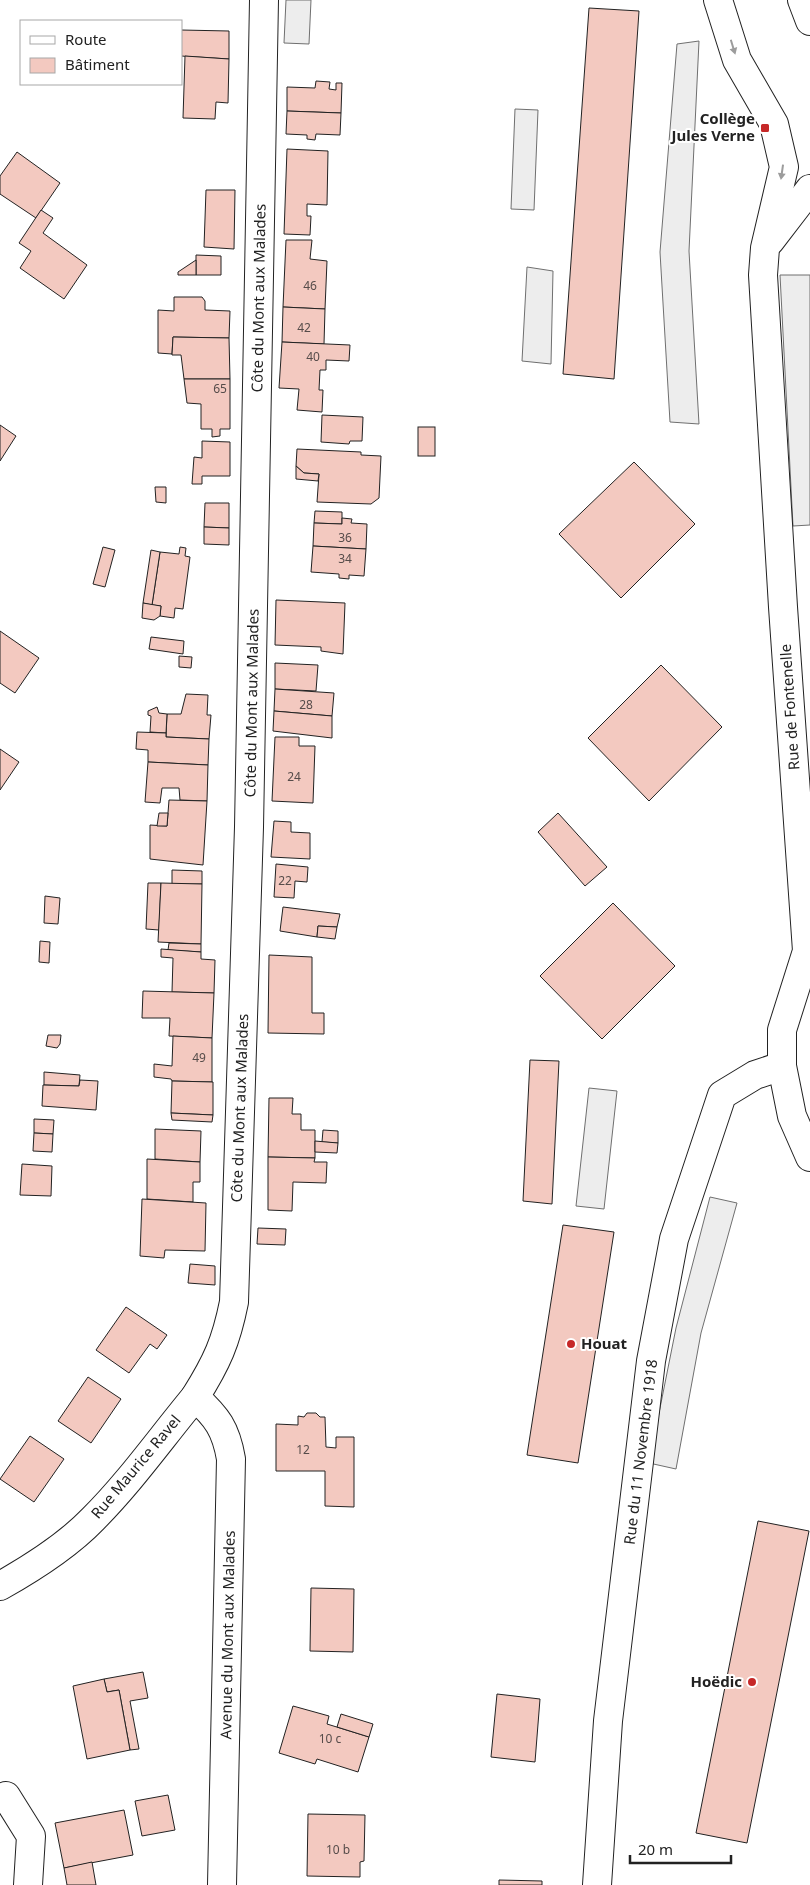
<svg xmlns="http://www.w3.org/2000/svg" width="810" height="1885" font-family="'Noto Sans',sans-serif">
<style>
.parking{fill:#ededed;stroke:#6f6f6f}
.building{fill:#f3c9c0;stroke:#222}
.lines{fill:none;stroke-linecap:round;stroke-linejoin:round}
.street-casing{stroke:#222;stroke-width:30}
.secondary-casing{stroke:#222;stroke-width:30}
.street{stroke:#fff;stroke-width:28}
.secondary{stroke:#fff;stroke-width:28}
.oneway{fill:#9c9c9c}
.poi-dot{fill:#c62828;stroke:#fff;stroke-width:2}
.labels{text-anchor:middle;stroke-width:4;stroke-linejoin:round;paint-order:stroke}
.number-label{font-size:12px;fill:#564c4a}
.poi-label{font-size:15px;font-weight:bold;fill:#222;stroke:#fff;text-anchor:end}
.street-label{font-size:15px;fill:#222;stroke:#fff}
</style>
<rect width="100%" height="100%" fill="#fff"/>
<g class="parking">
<polygon points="286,0 311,0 309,44 284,43"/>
<polygon points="699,41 689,251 699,424 670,422 660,252 677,44"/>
<polygon points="515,109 538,110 534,210 511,209"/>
<polygon points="527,267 553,271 551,364 522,361"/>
<polygon points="780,275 810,275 810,525 793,526"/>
<polygon points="589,1088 617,1091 604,1209 576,1206"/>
<polygon points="710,1197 737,1203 701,1333 676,1469 649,1463 676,1328"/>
</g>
<g class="building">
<polygon points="589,8 639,11 614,379 563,374"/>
<polygon points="181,30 229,31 229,59 181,56"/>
<polygon points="185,56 229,59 228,103 216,102 215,119 183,118"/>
<polygon points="316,81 330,82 329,89 336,90 336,83 342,83 341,113 287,111 287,87 315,88"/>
<polygon points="287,111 341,113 340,135 316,134 315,140 307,139 307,135 286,134"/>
<polygon points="287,149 328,151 327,205 307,204 307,216 311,216 310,235 284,234"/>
<polygon points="17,152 60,183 36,218 0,194 0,176"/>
<polygon points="206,190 235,190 234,249 204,247"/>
<polygon points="41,210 53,218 43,233 87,265 64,299 20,268 31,251 19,243"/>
<polygon points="286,240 312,240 310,259 327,261 325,309 283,307"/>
<polygon points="196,255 221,256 221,275 196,275"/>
<polygon points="196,260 196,275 178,275 178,272"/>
<polygon points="174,297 202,297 205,301 205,310 230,311 229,338 173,337 172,354 158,353 158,310 174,311"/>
<polygon points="283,307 325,309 324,344 282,342"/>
<polygon points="173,337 229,338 230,379 184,379 181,355 172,355"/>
<polygon points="282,342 350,345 349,361 326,360 326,370 320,370 319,390 323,390 322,412 297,410 299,389 279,388"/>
<polygon points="184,379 230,379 230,429 220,429 220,436 212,437 212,429 201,429 201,404 187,403"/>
<polygon points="322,415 363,417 362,441 350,441 349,444 321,442"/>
<polygon points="0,425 16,436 0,461"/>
<rect x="418" y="427" width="17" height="29"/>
<polygon points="202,441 230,442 230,476 202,476 202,484 192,484 194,457 202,458"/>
<polygon points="297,449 361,452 361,455 381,456 379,498 371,504 317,502 319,474 304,473 296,466"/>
<polygon points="634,462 695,524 621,598 559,534"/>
<polygon points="296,466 304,473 319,474 318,481 296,479"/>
<polygon points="155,487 166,487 166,503 156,502"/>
<polygon points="205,503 229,503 229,528 204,527"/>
<polygon points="315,511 342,512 342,524 314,523"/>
<polygon points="342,518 352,519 351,523 367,524 366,549 313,546 314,523 342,524"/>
<polygon points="204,527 229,528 229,545 204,544"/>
<polygon points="313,546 366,549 364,576 349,575 349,579 339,578 339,574 311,572"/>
<polygon points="103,547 115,550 105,587 93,584"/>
<polygon points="180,547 186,548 185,556 190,557 183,609 175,608 174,618 160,616 161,606 152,605 160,552 179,554"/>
<polygon points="151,550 160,552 152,605 143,603"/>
<polygon points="276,600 345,603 343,654 321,651 321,647 275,645"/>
<polygon points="143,603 161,606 160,616 154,620 142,618"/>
<polygon points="0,631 39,658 15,693 0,683"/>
<polygon points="151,637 184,641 183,654 149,649"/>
<polygon points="179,656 192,657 191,668 179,667"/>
<polygon points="275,663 318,665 316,691 275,689"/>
<polygon points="661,665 722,727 649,801 588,738"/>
<polygon points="275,689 334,693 332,716 274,711"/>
<polygon points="186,694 208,695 207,715 211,715 209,739 166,737 167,714 181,714"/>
<polygon points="157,707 159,713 167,714 166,733 150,732 151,716 148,715 148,711"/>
<polygon points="274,711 332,716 332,738 273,731"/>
<polygon points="137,732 166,733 166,737 209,739 208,765 148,762 148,750 136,749"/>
<polygon points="275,737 299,737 299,746 315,746 313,803 272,801"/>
<polygon points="0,749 19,762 0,790"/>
<polygon points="148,762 208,765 207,801 180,800 179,788 162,788 160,803 145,802"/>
<polygon points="169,800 207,801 203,865 150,859 150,825 167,826"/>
<polygon points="159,813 168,813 167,826 157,826"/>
<polygon points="558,813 607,867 585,886 538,832"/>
<polygon points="274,821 291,822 291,832 310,833 310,859 271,857"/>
<polygon points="276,864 308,867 307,882 295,881 294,898 274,897"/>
<polygon points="172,870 202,871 202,884 172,884"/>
<polygon points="148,883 161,883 159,930 146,929"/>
<polygon points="161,883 202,884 201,944 158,942"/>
<polygon points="45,896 60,898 58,924 44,923"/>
<polygon points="613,903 675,966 602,1039 540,976"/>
<polygon points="283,907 340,914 337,927 318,926 317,937 280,931"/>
<polygon points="318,926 337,927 335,939 317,937"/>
<polygon points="40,941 50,942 49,963 39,962"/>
<polygon points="169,943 201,944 201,952 168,950"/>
<polygon points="161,949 201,952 201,959 215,960 214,993 172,992 173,958 161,957"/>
<polygon points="269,955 312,957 312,1013 324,1013 324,1034 268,1033"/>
<polygon points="143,991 214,993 212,1038 169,1036 170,1018 142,1018"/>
<polygon points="48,1035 61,1035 60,1044 57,1048 46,1046"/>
<polygon points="173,1036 212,1038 212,1082 172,1081 171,1079 154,1077 154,1064 172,1066"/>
<polygon points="530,1060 559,1061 552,1204 523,1201"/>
<polygon points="44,1072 80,1075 79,1086 44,1085"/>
<polygon points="80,1080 98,1081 96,1110 42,1106 43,1085 79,1086"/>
<polygon points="172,1081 213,1082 213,1115 171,1113"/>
<polygon points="269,1098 293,1098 292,1114 301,1114 301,1130 315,1130 315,1158 268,1157"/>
<polygon points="171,1113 213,1115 212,1122 172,1120"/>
<polygon points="34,1119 54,1120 53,1134 34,1133"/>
<polygon points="155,1129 201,1131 200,1162 155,1159"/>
<polygon points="323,1130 338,1131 338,1143 322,1142"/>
<polygon points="34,1133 53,1134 52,1152 33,1151"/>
<polygon points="315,1141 338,1143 337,1153 315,1152"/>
<polygon points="268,1157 315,1158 314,1162 327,1162 326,1183 293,1182 292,1211 268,1210"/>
<polygon points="147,1159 200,1162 200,1182 193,1182 193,1202 147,1199"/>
<polygon points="22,1164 52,1166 51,1196 20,1195"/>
<polygon points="142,1199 206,1203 205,1251 165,1250 164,1258 140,1256"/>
<polygon points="563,1225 614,1232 578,1463 527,1455"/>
<polygon points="258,1228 286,1229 285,1245 257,1244"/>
<polygon points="190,1264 215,1266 215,1285 188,1283"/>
<polygon points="126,1307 167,1335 157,1349 150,1344 129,1373 96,1350"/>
<polygon points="88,1377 121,1399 91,1443 58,1421"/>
<polygon points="307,1413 316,1413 320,1417 325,1417 326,1447 336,1448 336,1437 354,1437 354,1507 325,1506 325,1471 276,1471 276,1424 298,1425 298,1416 304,1417"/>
<polygon points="30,1436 64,1459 34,1502 0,1479"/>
<polygon points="758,1521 809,1531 747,1843 696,1833"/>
<polygon points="311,1588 354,1589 353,1652 310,1651"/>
<polygon points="143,1672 148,1698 130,1701 139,1749 130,1750 119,1690 107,1692 104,1679"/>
<polygon points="104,1679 107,1692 119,1690 130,1750 87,1759 73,1686"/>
<polygon points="497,1694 540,1699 535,1762 491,1757"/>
<polygon points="293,1706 329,1716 327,1724 369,1737 358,1772 317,1759 315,1764 279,1753"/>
<polygon points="341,1714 373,1724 369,1737 337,1727"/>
<polygon points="168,1795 175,1830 142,1836 135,1801"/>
<polygon points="124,1810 133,1855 64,1868 55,1823"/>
<polygon points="308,1814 365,1815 364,1861 360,1862 360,1877 307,1876"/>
<polygon points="92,1862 96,1885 67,1885 64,1868"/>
<polygon points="499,1880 542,1881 542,1885 499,1885"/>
</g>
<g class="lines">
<g class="street-casing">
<g id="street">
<path d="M0,1586C32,1568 67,1546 93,1519C130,1482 161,1438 195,1397"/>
<polyline points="6,1796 31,1836 28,1885"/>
<polyline points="597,1885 608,1721 651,1361 674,1239 722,1095 755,1075 782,1066"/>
</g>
</g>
<g class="secondary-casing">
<g id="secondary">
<polyline points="718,0 737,60 774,124 784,167 765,248 763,275 783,607 807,951 782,1030 782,1066 792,1116 810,1157"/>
<polyline points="802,0 810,21"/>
<polyline points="770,241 810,189"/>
<path d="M222,1885L231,1459C226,1429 217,1417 195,1397C217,1362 226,1342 234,1302L249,827L264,0"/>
</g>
</g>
<use href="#street" class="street"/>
<use href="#secondary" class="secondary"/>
</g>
<defs><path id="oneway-solid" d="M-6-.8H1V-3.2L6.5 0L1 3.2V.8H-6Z" transform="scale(1.25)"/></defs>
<g class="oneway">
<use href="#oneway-solid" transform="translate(733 47) rotate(73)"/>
<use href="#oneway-solid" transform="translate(782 172) rotate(98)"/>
</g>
<g class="poi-dot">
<rect x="760" y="123" width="10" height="10" rx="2.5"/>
<circle cx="571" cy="1344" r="5"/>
<circle cx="752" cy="1682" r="5"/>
</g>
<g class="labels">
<g class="number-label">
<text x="310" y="290">46</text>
<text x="304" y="332">42</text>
<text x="313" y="361">40</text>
<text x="220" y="393">65</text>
<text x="345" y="542">36</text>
<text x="345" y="563">34</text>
<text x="306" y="709">28</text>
<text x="294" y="781">24</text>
<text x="285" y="885">22</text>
<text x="199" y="1062">49</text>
<text x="303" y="1454">12</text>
<text x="330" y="1743">10 c</text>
<text x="338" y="1854">10 b</text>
</g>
<g class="poi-label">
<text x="755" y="124">Collège<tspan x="755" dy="17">Jules Verne</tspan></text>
<text x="581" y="1349" text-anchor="start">Houat</text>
<text x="742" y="1687">Hoëdic</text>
</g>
<g class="street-label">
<text transform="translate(259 298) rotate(-89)" y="5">Côte du Mont aux Malades</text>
<text transform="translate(252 703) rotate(-89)" y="5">Côte du Mont aux Malades</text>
<text transform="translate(790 707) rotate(-94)" y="5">Rue de Fontenelle</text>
<text transform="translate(240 1108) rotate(-88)" y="5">Côte du Mont aux Malades</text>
<text transform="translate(641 1452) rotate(-83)" y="5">Rue du 11 Novembre 1918</text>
<text transform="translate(136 1467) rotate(-50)" y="5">Rue Maurice Ravel</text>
<text transform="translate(228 1635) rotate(-89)" y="5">Avenue du Mont aux Malades</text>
</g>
</g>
<rect x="20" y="20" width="162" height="65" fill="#ffffff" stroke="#a7a7a7"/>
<rect x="30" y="36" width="25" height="8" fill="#ffffff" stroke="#a7a7a7"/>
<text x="65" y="45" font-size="15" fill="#222222">Route</text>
<rect x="30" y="58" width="25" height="15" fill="#f3c9c0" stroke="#a7a7a7"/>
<text x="65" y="70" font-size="15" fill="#222222">Bâtiment</text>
<path d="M630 1855v8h101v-8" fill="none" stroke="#222222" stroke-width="2.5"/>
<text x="638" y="1855" font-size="15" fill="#222222" stroke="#ffffff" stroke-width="4" paint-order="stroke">20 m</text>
</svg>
